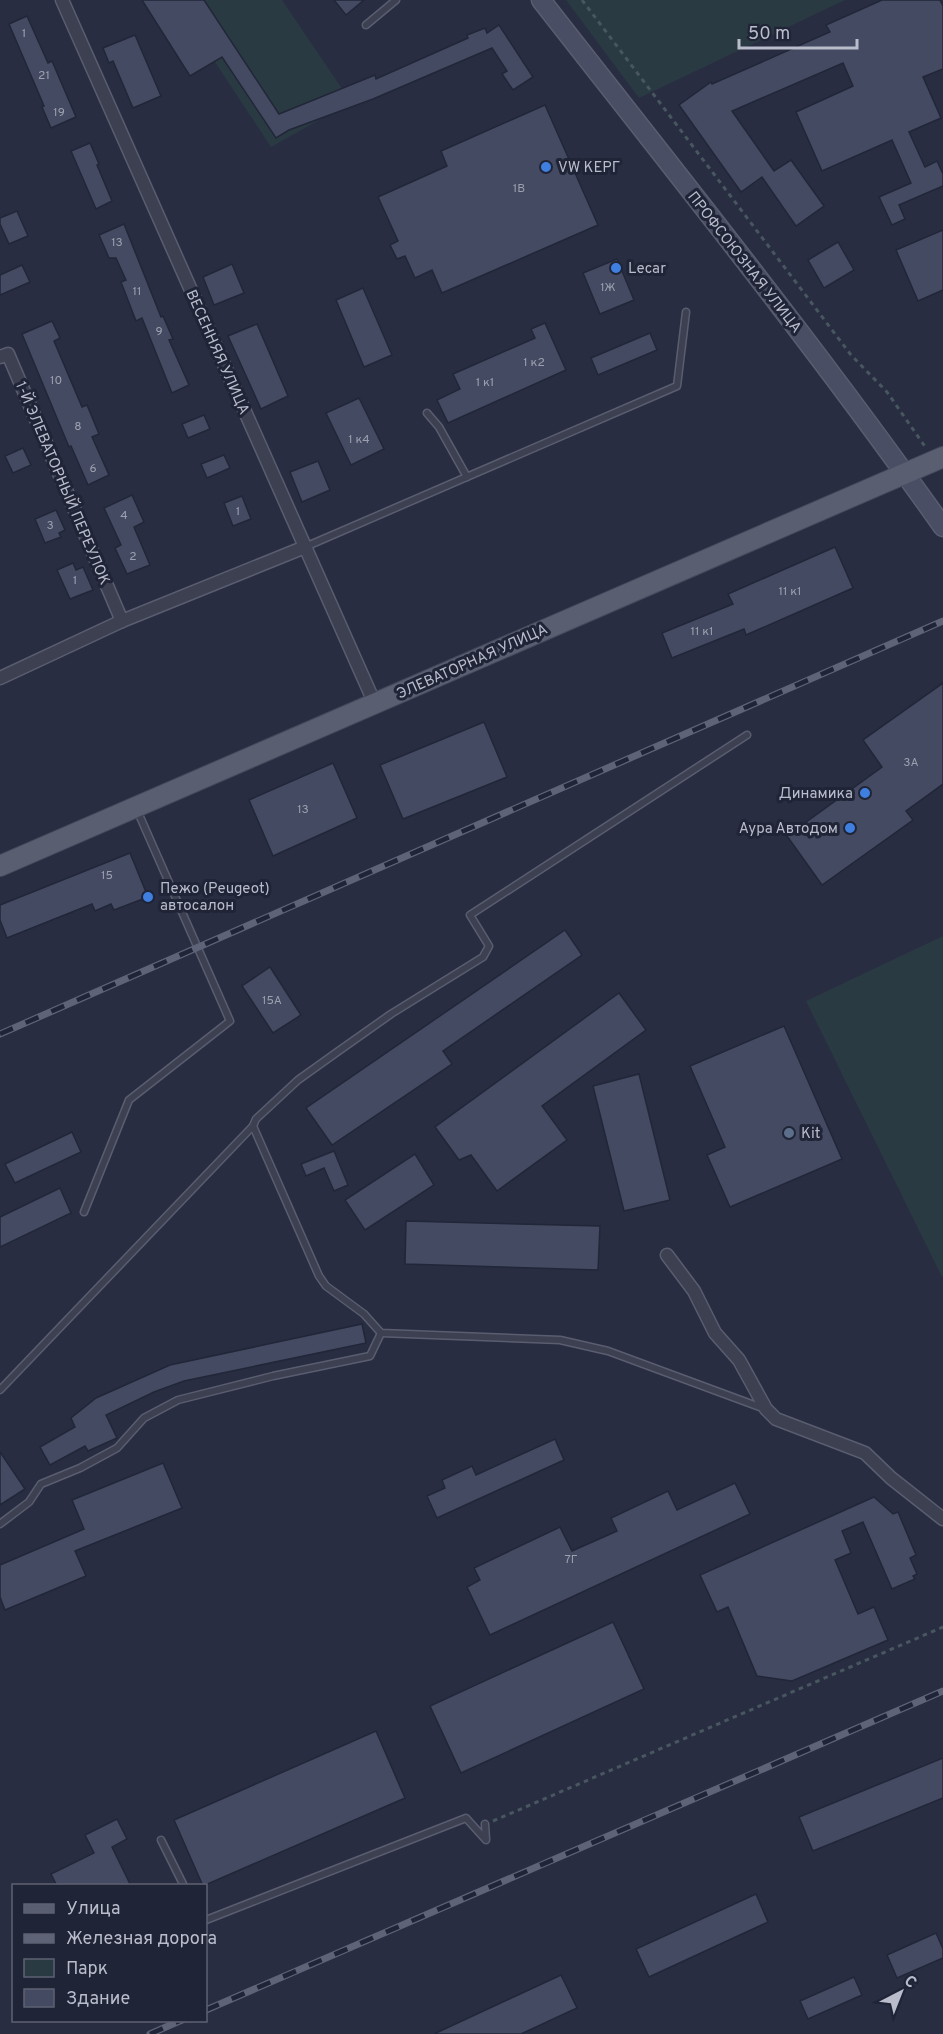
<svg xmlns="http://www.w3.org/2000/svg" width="943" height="2034" font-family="Overpass,sans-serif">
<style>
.green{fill:#2a3a42}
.building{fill:#444a61;stroke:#222639;stroke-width:1.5}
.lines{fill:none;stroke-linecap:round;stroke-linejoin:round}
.service-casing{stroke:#5a5d6f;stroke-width:9}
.minor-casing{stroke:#5a5d6f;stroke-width:15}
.secondary-casing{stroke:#5a5d6f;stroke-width:21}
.primary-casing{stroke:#45495b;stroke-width:22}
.path{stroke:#48575f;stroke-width:3;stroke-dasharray:4.5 4.5;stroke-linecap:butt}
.service{stroke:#3c4051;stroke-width:6}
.minor{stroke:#3c4051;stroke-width:12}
.secondary{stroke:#4a4e64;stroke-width:18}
.primary{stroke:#5a5e71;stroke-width:20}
.rail-casing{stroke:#5e6378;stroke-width:7}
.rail{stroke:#202437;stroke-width:4.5;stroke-dasharray:14;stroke-linecap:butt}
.shop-dot{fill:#3f7fe0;stroke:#202437;stroke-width:2}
.service-dot{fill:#5c6f8a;stroke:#202437;stroke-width:2}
.labels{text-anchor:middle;stroke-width:6;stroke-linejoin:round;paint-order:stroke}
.number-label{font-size:12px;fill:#9ca0b0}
.poi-label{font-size:15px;fill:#b9bccb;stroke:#202437;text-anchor:start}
.street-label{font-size:15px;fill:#b9bccb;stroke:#202437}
</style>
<rect width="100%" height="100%" fill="#282d42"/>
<g class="green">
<polygon points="174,0 282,0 351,102 271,147"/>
<polygon points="566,0 845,0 639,98"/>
<polygon points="943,936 943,1276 942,1277 806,1001"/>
</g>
<g class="building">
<polygon points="142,0 204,0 279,114 375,75 376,79 468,38 467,35 485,28 487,33 499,25 533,77 513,90 502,74 507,71 492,48 373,99 289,130 276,138 222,57 190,76"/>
<polygon points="334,0 364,0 346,15"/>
<polygon points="882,0 940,0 943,6 943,69 923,77 941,118 909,132 925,167 937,161 943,174 943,186 899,205 905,219 892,225 879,197 911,183 892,140 822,171 796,112 853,86 843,63 732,111 774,171 791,160 824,206 796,226 762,177 741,192 679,105 711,82 712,84 830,32 826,25"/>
<polygon points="27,16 48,63 52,61 76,117 51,128 42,107 44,106 9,24"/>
<polygon points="135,35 161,96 133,108 113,61 109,63 103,48"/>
<polygon points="545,105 598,225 442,293 432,270 415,278 405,256 397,259 390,245 398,241 378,197 447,166 441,151"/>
<polygon points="90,143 99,164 97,165 112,201 96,209 71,151"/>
<polygon points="17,211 28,236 9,244 0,224 0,218"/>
<polygon points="124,224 161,317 163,316 173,339 169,340 189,385 172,393 142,318 136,321 121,282 126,280 116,258 109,258 99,235"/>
<polygon points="943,230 943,290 918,301 896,250"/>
<polygon points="838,242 854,270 824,288 808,260"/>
<polygon points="617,259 634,300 600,314 583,273"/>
<polygon points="232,264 244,293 214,305 203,277"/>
<polygon points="22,265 30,282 0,295 0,275"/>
<polygon points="363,288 392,355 364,367 336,300"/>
<polygon points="52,321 60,338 54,341 82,407 87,405 99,434 92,437 109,475 88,485 71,446 69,447 22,334"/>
<polygon points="545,323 566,370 448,423 437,400 460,389 453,374 535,338 531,329"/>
<polygon points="257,324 288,396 261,409 228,336"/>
<polygon points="650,333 657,350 598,375 591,358"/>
<polygon points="359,398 384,449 351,465 326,413"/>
<polygon points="204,415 210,429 188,438 182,424"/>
<polygon points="23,448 31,465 13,473 5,456"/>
<polygon points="224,455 230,468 207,478 201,464"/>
<polygon points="318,461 330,490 302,502 290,472"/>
<polygon points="132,495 144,522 134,527 150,565 127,574 115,548 121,545 104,508"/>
<polygon points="242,496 251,519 233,526 224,503"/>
<polygon points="56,510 65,530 59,533 61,537 45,543 35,519"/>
<polygon points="835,547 853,588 746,635 744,629 672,658 662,633 733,604 728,594"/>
<polygon points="73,563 76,570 83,567 93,590 70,599 57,570"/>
<polygon points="943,683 943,784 906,811 913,820 822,885 787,836 882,767 863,740"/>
<polygon points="484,722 507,777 403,819 380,765"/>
<polygon points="333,763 357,818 273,856 249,800"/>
<polygon points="130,853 148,897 114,910 111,904 95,911 92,904 7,938 0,920 0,905"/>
<polygon points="565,930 582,955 443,1051 452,1064 332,1145 306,1108"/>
<polygon points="270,967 301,1015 273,1033 242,986"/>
<polygon points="619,993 646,1030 542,1106 567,1140 497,1191 471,1155 459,1160 435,1127"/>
<polygon points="784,1026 842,1159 730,1207 707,1155 725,1147 690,1066"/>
<polygon points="639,1074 670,1200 624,1211 593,1086"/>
<polygon points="72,1132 81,1152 15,1183 5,1164"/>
<polygon points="334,1151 348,1185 334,1191 324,1168 306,1176 301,1164"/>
<polygon points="415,1154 434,1185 365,1230 345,1200"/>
<polygon points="60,1188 71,1213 0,1247 0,1217"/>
<polygon points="406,1221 600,1226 598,1270 405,1264"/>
<polygon points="362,1324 366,1343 184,1381 154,1392 106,1415 117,1438 88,1451 85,1446 50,1465 40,1447 75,1427 71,1418 96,1398 170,1365"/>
<polygon points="555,1439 564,1460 437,1518 427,1496 445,1488 442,1480 472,1466 476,1475"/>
<polygon points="0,1452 25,1489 0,1505"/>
<polygon points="163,1463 182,1508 75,1551 86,1576 5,1610 0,1597 0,1565 84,1529 72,1500"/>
<polygon points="735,1483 750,1514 490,1635 467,1587 480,1580 474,1568 560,1527 572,1551 617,1531 611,1518 668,1491 677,1510"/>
<polygon points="874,1497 893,1514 898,1512 916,1555 910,1558 917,1574 913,1576 915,1579 892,1589 863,1522 842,1531 851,1553 835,1560 858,1614 874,1607 888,1640 792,1681 757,1676 728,1607 717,1612 700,1575"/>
<polygon points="613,1622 644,1689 461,1773 430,1706"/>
<polygon points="376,1731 405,1798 203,1886 174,1820"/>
<polygon points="943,1758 943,1798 813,1851 799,1817"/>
<polygon points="117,1819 127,1839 112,1847 131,1886 57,1886 51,1874 94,1853 85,1835"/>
<polygon points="756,1894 768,1922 649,1977 636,1949"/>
<polygon points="936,1933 943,1949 943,1958 897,1978 887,1955"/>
<polygon points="561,1975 577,2008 521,2034 434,2034"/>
<polygon points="854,1977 862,1995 808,2019 800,2001"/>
</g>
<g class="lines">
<g class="service-casing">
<g id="service">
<polyline points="366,25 396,0"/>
<polyline points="427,413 439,427 467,477"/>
<polyline points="305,547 677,386 686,312"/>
<polyline points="747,735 470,915 489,946 483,957 391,1014 340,1050 298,1080 256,1119 253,1126 319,1276 326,1286 364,1314 381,1333 560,1340 608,1351 765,1409"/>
<polyline points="84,1212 129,1100 230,1021 137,810"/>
<polyline points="0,1390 253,1126"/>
<polyline points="0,1524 29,1502 41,1484 80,1468 117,1448 144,1418 178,1400 273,1376 370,1356 381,1333"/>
<polyline points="161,1840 184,1886"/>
<polyline points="206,1920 466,1818 486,1840 485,1824"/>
</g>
</g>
<g class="minor-casing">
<g id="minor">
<polyline points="62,0 375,704"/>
<polyline points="0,357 8,354 122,621"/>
<polyline points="0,678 122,621 305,547"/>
<polyline points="667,1255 694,1291 715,1333 739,1360 766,1409 776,1419 865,1453 891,1478 943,1519"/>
</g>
</g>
<g class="secondary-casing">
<path id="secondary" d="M541,0C677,174 816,347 943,527"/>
</g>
<g class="primary-casing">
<polyline id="primary" points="0,866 943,457"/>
</g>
<g class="path">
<polyline points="582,0 851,355 887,392 926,448"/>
<polyline points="493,1821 943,1627"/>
</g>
<use href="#service" class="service"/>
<use href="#minor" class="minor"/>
<use href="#secondary" class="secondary"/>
<use href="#primary" class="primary"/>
<g class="rail-casing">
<g id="rail">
<polyline points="0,1034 943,621"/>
<polyline points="206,2010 943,1691"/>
<polyline points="150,2034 182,2020"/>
</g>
</g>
<use href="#rail" class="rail"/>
</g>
<g class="shop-dot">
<circle cx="546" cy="167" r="6"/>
<circle cx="616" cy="268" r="6"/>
<circle cx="865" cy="793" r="6"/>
<circle cx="850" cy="828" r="6"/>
<circle cx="148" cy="897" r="6"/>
</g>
<circle class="service-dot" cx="789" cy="1133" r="6"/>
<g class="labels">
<g class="number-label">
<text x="24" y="37">1</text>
<text x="44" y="79">21</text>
<text x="59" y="116">19</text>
<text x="519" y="192">1В</text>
<text x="117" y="246">13</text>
<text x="608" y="291">1Ж</text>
<text x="137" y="295">11</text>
<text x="159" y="335">9</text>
<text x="534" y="366">1 к2</text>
<text x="56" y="384">10</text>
<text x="485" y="386">1 к1</text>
<text x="78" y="430">8</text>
<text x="359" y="443">1 к4</text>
<text x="93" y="472">6</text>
<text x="238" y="515">1</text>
<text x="124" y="519">4</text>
<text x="50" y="529">3</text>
<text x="133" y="560">2</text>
<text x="75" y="584">1</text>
<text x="790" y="595">11 к1</text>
<text x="702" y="635">11 к1</text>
<text x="911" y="766">3А</text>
<text x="303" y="813">13</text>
<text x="107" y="879">15</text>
<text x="272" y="1004">15А</text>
<text x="571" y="1563">7Г</text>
</g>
<g class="poi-label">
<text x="558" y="172">VW КЕРГ</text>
<text x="628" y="273">Lecar</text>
<text x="853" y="798" text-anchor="end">Динамика</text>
<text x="838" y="833" text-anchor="end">Аура Автодом</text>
<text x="160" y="893">Пежо (Peugeot)<tspan x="160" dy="17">автосалон</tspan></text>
<text x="801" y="1138">Kit</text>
</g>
<g class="street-label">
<text transform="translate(745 262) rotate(52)" y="5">ПРОФСОЮЗНАЯ УЛИЦА</text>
<text transform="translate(218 352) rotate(66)" y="5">ВЕСЕННЯЯ УЛИЦА</text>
<text transform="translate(63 483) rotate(67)" y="5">1-Й ЭЛЕВАТОРНЫЙ ПЕРЕУЛОК</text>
<text transform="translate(472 661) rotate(-24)" y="5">ЭЛЕВАТОРНАЯ УЛИЦА</text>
</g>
</g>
<rect x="12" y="1884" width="195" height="138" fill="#202437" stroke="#5d6172" stroke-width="1.5"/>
<rect x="24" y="1904" width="30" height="9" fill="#5a5e71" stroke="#5d6172" stroke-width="1.5"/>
<text x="66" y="1914" font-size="18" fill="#b9bccb">Улица</text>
<rect x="24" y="1934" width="30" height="9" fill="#5e6378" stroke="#5d6172" stroke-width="1.5"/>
<text x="66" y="1944" font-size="18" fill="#b9bccb">Железная дорога</text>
<rect x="24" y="1959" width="30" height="18" fill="#2a3a42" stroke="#5d6172" stroke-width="1.5"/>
<text x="66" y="1974" font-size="18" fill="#b9bccb">Парк</text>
<rect x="24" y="1989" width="30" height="18" fill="#444a61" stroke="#5d6172" stroke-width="1.5"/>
<text x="66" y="2004" font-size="18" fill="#b9bccb">Здание</text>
<g transform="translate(901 1992) rotate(42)" stroke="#202437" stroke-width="4.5" paint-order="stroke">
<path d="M0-4.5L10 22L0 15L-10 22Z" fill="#b9bccb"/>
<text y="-9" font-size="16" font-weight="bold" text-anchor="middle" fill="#b9bccb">С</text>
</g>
<path d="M739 39v9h118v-9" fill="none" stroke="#b9bccb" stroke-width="3"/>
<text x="748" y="39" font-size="18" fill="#b9bccb" stroke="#202437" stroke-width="4.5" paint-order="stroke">50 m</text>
</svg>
